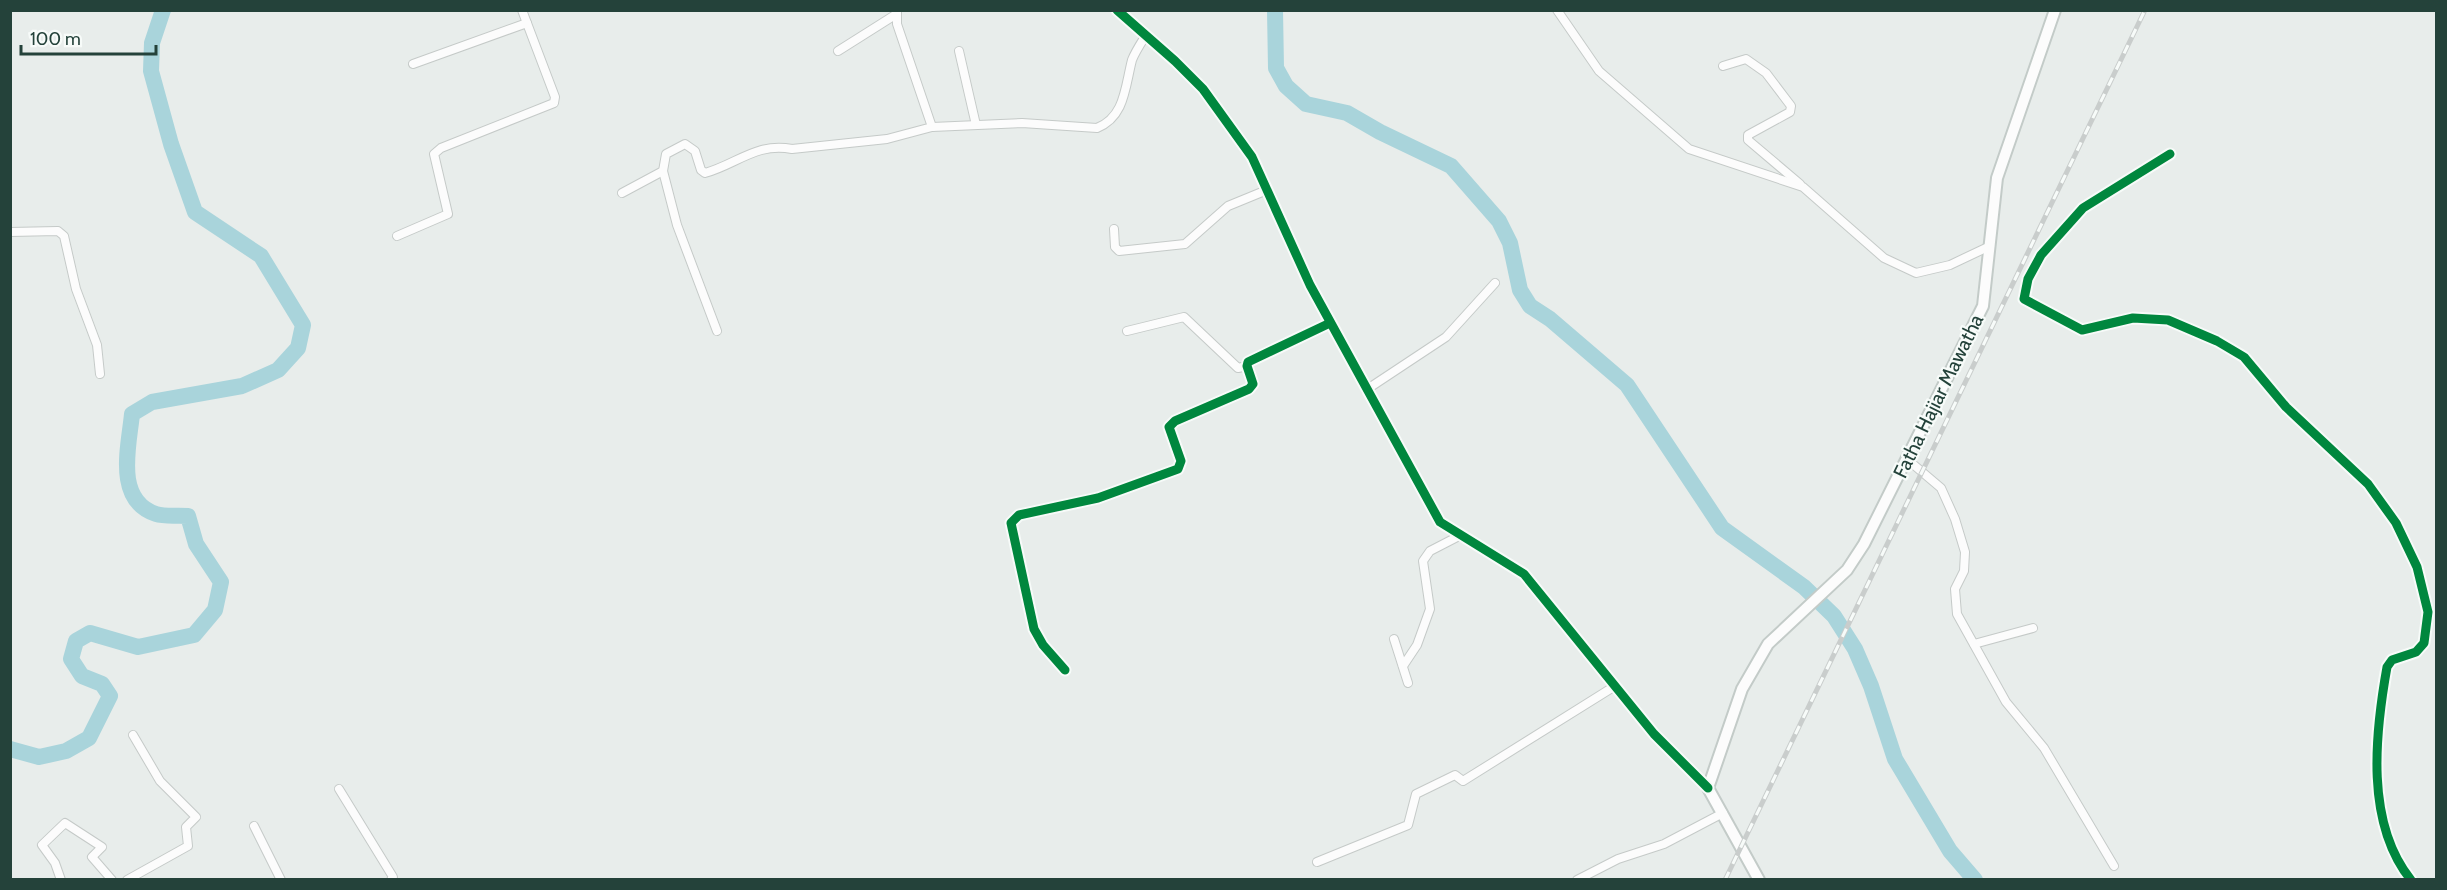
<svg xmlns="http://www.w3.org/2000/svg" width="2447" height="890" font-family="Cabin,sans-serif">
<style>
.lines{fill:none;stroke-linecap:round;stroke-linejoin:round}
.river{stroke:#a9d4db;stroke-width:16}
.street-casing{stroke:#c5cac8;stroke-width:10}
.secondary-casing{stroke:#c3cbc8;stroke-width:14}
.street{stroke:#fcfcfc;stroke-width:8}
.secondary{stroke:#fcfcfc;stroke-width:10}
.rail-casing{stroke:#c9cdcc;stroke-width:5}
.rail{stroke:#f7fbf9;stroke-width:3;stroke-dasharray:9;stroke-linecap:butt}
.cycleway-casing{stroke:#f7fbf9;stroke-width:13}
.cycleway{stroke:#00873e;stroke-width:9}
.labels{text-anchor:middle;stroke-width:4.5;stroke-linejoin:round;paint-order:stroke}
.street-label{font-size:20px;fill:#24423a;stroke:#f7fbf9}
</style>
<rect width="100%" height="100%" fill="#e8edeb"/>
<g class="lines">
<g class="river">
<polyline points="1275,10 1276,68 1286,86 1306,104 1347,113 1380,132 1451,166 1499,221 1510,243 1520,290 1530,306 1550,319 1627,385 1722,528 1804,587 1834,616 1855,649 1871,686 1895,759 1950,851 1975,880"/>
<path d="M10,749L39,757L66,751L89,738L110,696L102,684L82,676L71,659L76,641L90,633L138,647L194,635L215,610L221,582L196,544L188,516C178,515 165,517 156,514C114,500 129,446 132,414L152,402L242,386L278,370L298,348L303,325L261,256L195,212L171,144L151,71L152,43L163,10"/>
</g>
<g class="street-casing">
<g id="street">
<polyline points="1117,10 1175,61 1203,89 1252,157 1310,285 1440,522 1524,574 1654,734 1708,788"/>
<polyline points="1557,10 1599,71 1689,149 1803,187 1884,258 1916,273 1950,265 1990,246"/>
<polyline points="838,51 895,15"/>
<polyline points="959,51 976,125"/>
<polyline points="413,64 527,23"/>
<polyline points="1723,66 1746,59 1766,73 1791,106 1790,112 1748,135 1748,140 1800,184"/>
<path d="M932,127L1022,123L1097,128C1125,117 1125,87 1132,60C1135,52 1141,43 1146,35"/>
<path d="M2170,154L2083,208L2041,255L2028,279L2024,299L2082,330L2133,318L2168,320L2217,341L2244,357L2286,407L2368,484L2396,523L2417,567L2428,612L2424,643L2416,652L2392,660L2387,667C2375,734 2365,823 2411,880"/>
<polyline points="663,171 677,225 717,331"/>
<path d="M622,193L663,171L666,154L685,144L695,151L701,170L705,173C737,164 757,142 792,149L887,139L932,127L897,24V10"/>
<polyline points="1114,229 1115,247 1119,251 1185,244 1228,206 1267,190"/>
<polyline points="10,232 58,231 64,236 76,289 97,345 100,374"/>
<polyline points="397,236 448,214 434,154 441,148 554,103 555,97 522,10"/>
<polyline points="1127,331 1184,317 1238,368 1247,366"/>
<polyline points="1366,390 1446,337 1495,283"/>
<polyline points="1908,460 1941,488 1955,519 1965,552 1964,571 1955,589 1957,614 2006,702 2044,748 2114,866"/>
<polyline points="1394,639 1408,683"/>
<polyline points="1974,644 2033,628"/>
<polyline points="1403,666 1417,645 1430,609 1423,561 1430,551 1461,535"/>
<polyline points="1065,670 1043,645 1034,629 1011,523 1019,515 1098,498 1178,469 1181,461 1169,427 1175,421 1249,389 1253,384 1247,366 1248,362 1330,323"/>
<polyline points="339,789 393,877 391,880"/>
<polyline points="254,826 281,880"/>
<polyline points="1317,862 1408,825 1416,794 1455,775 1463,781 1615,686"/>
<polyline points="61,880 55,863 42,845 65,823 102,847 92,857 112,880"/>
<polyline points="127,880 188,846 186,827 196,817 160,781 133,735"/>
<polyline points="1577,880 1618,859 1664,844 1723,813"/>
</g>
</g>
<g class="secondary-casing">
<polyline id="secondary" points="1759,880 1708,788 1742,689 1768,644 1847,570 1864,544 1983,306 1997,178 2055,10"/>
</g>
<use href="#street" class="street"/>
<use href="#secondary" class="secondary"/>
<g class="rail-casing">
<polyline id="rail" points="1725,880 2145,10"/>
</g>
<use href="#rail" class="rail"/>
<g class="cycleway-casing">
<g id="cycleway">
<polyline points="1117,10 1175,61 1203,89 1252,157 1310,285 1440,522 1524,574 1654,734 1708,788"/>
<path d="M2170,154L2083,208L2041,255L2028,279L2024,299L2082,330L2133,318L2168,320L2217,341L2244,357L2286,407L2368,484L2396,523L2417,567L2428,612L2424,643L2416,652L2392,660L2387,667C2375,734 2365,823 2411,880"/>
<polyline points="1065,670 1043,645 1034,629 1011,523 1019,515 1098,498 1178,469 1181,461 1169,427 1175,421 1249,389 1253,384 1247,366 1248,362 1330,323"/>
</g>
</g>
<use href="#cycleway" class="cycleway"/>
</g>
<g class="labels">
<g class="street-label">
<text transform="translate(1938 396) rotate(-64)" y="7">Fatha Hajiar Mawatha</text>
</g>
</g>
<rect width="2447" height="890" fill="none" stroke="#24423a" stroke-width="24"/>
<path d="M21 45v9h135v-9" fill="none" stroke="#24423a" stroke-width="3"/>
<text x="30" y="45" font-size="18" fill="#24423a" stroke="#f7fbf9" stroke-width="4.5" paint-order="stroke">100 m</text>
</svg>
